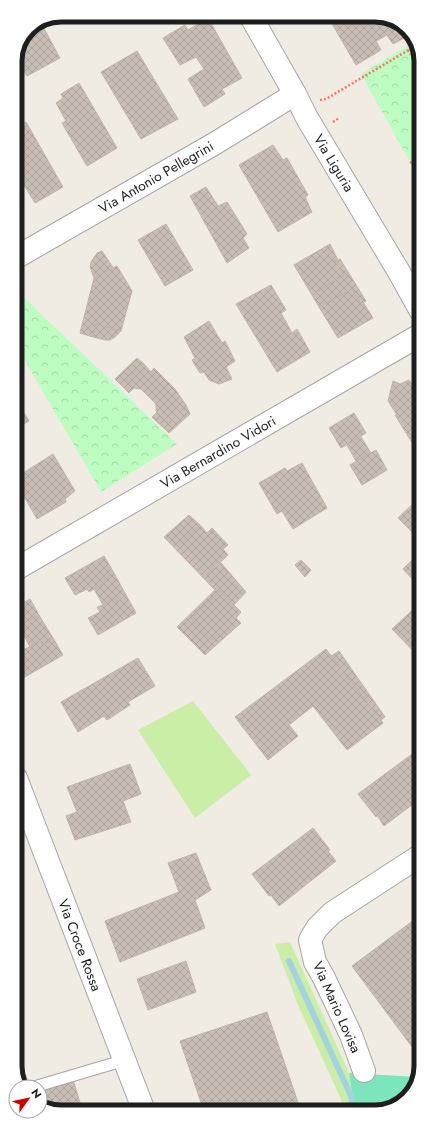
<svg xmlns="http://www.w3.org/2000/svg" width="436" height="1127" font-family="Jost,sans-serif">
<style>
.grass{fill:#caeea6}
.park{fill:url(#park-crowns)}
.pitch{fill:#7ce5bb}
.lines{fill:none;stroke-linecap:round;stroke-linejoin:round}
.stream{stroke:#a1d3e1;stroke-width:6}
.building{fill:url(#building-cross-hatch);stroke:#c3b2a5}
.lane-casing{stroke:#a5a5a5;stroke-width:13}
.street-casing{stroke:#a5a5a5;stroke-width:24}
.path{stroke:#ff7466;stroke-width:2.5;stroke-dasharray:2 2;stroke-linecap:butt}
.lane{stroke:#fff;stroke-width:11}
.street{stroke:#fff;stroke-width:22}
.labels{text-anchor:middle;stroke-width:4;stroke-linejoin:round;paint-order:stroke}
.street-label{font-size:14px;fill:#1e1e1e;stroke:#fff}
.rim{fill:none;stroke:#1e1e1e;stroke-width:5}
</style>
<defs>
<pattern id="park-crowns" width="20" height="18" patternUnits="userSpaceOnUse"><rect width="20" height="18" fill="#bdfdc2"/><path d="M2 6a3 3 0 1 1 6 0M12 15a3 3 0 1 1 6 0" fill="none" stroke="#a2d8a6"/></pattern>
<pattern id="building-cross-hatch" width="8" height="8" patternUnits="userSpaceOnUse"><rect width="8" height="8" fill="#c8beb6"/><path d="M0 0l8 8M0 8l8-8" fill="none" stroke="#aba39c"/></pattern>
</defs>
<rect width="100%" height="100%" fill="#f0ece4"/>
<g class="grass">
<polygon points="193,701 251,775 195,818 138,730"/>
<polygon points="290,942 349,1073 355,1111 344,1111 341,1099 298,1005 275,944"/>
</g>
<g class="park">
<polygon points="414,42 419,49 420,180 361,74"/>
<polygon points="15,289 177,444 101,492 16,345"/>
</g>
<polygon class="pitch" points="349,1073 417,1077 412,1094 387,1110 355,1111"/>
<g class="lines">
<polyline class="stream" points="289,961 351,1096 353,1111"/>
</g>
<g class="building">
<polygon points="327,15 378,15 403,25 410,35 393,44 387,35 376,41 381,50 356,65"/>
<polygon points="208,18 242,78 222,89 225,94 204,107 188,79 204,69 196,57 180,65 163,38 185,25 188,30"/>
<polygon points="41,23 60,58 27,76 16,57 29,28"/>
<polygon points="137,51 178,119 141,139 101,72"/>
<polygon points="79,83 117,148 87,166 62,123 66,121 56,103 63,98 61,94"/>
<polygon points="26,122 63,187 35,203 15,170 15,128"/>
<polygon points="273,145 283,160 287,158 308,195 305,197 312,212 278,232 239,165"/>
<polygon points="206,187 218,206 227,202 247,234 243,238 249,248 227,263 190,196"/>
<polygon points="166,224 193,270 165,286 138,240"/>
<polygon points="330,244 338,260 335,261 344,275 312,295 294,265"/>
<polygon points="102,251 114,269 94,278 90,267 91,262 97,253"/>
<polygon points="340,259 366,301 361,304 352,289 319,307 312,295 344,275 335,261"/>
<polygon points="117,266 132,291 121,331 96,324 93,337 80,333 94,278"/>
<polygon points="271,285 286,310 281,313 292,333 297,329 310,352 277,372 236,304"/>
<polygon points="352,289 361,304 363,302 373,318 338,338 319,307"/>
<polygon points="209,321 222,343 225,341 235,361 226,367 232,379 219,384 209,380 204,372 200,373 192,360 195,358 184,337"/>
<polygon points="96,324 121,331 115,337 110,340 105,340 93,337"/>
<polygon points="137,358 144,364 126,379 134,388 129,393 115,379"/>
<polygon points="144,364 151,372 154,368 175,389 186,405 169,424 156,411 156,404 141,389 134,388 126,379"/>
<polygon points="409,380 420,397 420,447 416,449 395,415 397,415 388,401 393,381 400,384"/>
<polygon points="16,399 29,421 16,428"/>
<polygon points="186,405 190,414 169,433 152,417 157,412 169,424"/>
<polygon points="354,413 366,433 341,448 329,428"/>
<polygon points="361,437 371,453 356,461 347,445"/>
<polygon points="376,450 387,470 362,485 350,465"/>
<polygon points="53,454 75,491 65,499 66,502 37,519 21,491 23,489 17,477"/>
<polygon points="302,463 327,508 293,529 282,511 277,514 259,483 285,468 287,471"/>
<polygon points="417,500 420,503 420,521 411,531 398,518"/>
<polygon points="189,515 200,525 178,546 207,575 221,563 246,592 234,605 220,591 191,618 211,640 219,634 224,638 205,655 177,627 215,590 164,537"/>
<polygon points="420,520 420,540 410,530"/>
<polygon points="200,525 207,533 212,528 228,545 223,549 228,555 207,575 178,546"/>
<polygon points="104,556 114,573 104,579 106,582 89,592 87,589 75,595 65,578"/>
<polygon points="415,557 420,561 420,578 416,583 403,569"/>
<polygon points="301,560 311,570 305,577 295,565"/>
<polygon points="114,573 126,595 117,602 114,597 103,605 94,589 106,582 104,579"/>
<polygon points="220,591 241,612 236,618 241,623 224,638 219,634 211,640 191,618"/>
<polygon points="126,595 136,613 98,635 88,618 100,612 97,607 103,605 114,597 117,602"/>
<polygon points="30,599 39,615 29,621 31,625 16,634 16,607"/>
<polygon points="420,603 420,658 392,629"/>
<polygon points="39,615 53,638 43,645 40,640 30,647 21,630 31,625 29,621"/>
<polygon points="53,638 63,655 23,678 16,666 16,660 25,655 22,650 30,647 40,640 43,645"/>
<polygon points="326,649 383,723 347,750 313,706 289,725 298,736 268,760 235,717"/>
<polygon points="339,651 385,717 381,720 331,656"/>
<polygon points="138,658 155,686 128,702 130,705 107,720 104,716 78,732 61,702"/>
<polygon points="419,749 420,751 421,798 384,826 377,815 376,817 358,794"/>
<polygon points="130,764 141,794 123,801 131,822 75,840 66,816 77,812 67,787"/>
<polygon points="313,828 330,850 328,851 336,861 279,906 271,895 269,896 252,874"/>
<polygon points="196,853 211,890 195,900 205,928 120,962 105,921 179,892 168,863"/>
<polygon points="418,917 421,921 421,1059 352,966"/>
<polygon points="186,961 196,992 148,1010 137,979"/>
<polygon points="267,1012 301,1111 204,1111 180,1041"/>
<polygon points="73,1080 83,1112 58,1112 40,1104 40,1091"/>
</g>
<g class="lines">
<g class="lane-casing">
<polyline id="lane" points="34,1087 115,1063 124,1059"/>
</g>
<g class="street-casing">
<g id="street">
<polyline points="250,15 295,94 307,118 399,272 420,310"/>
<polyline points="15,258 214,144 295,94"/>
<polyline points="16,569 420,335"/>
<polyline points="16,778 144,1111"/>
<polyline points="364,1071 351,1035 324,978 315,962 310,940 317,928 332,913 421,855"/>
</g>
</g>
<g class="path">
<polyline points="408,50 419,69"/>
<polyline points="320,100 326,99 417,45"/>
<polyline points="333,122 339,118"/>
<polyline points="410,163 420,157"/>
</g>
<use href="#lane" class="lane"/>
<use href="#street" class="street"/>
</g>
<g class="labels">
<g class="street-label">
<text transform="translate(334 163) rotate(59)" y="5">Via Liguria</text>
<text transform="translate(156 177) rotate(-30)" y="5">Via Antonio Pellegrini</text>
<text transform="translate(218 452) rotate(-30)" y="5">Via Bernardino Vidori</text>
<text transform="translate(80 945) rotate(69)" y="5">Via Croce Rossa</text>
<text transform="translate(337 1007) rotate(66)" y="5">Via Mario Lovisa</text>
</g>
</g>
<path d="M0 0H436V1127H0ZM61 22H375A39 39 0 0 1 414 61V1066A39 39 0 0 1 375 1105H61A39 39 0 0 1 22 1066V61A39 39 0 0 1 61 22Z" fill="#fff" fill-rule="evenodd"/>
<path class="rim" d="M61 22H375A39 39 0 0 1 414 61V1066A39 39 0 0 1 375 1105H61A39 39 0 0 1 22 1066V61A39 39 0 0 1 61 22Z"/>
<g transform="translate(28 1099) rotate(57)"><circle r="19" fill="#ffffff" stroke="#a5a5a5"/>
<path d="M0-3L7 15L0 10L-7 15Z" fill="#cd0002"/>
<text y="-6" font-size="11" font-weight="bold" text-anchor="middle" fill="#1e1e1e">N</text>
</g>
</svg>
